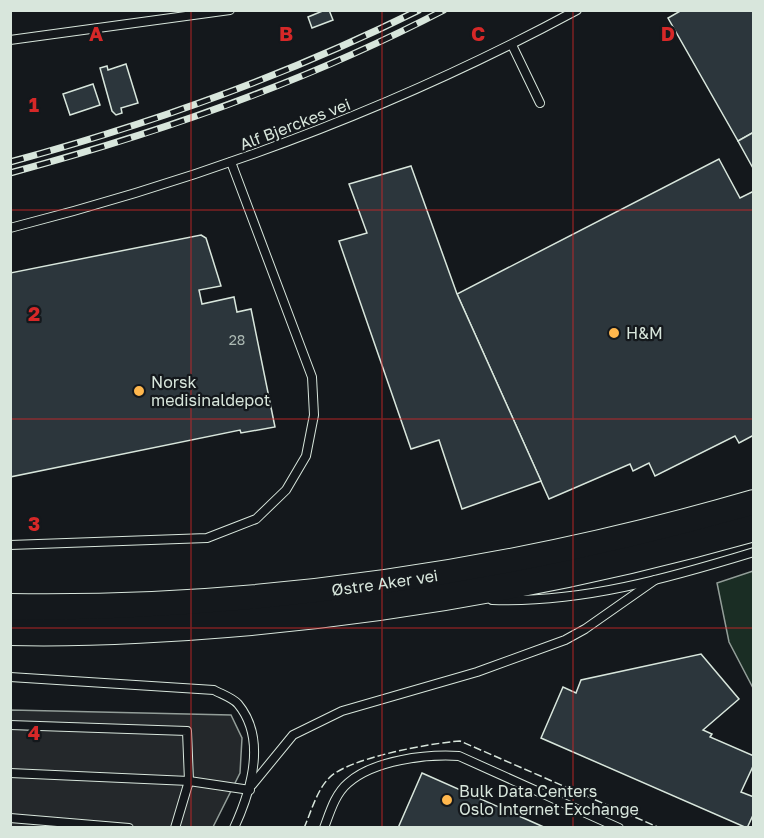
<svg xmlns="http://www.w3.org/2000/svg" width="764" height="838" font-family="'Golos Text',sans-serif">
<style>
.green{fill:#1a2d24;stroke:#939e99;stroke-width:1.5}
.parking{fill:#24282b;stroke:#939e99;stroke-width:1.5}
.building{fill:#2c363c;stroke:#d8e6dc;stroke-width:1.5}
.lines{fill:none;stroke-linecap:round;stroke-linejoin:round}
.service-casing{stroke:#d8e6dc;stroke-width:10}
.trunk-casing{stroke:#d8e6dc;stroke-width:28}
.service{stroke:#14181c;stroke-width:8}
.trunk{stroke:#14181c;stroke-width:26}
.rail-casing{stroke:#d8e6dc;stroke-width:7}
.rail{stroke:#14181c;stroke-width:4.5;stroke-dasharray:14;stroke-linecap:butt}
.fence{stroke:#d8e6dc;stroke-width:1.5;stroke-dasharray:8 3;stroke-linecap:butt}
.grid{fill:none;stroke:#d62828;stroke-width:1.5;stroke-opacity:0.55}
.poi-dot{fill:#ffb74d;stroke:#14181c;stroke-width:2}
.labels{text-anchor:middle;stroke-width:4.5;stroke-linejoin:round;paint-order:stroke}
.number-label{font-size:14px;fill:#adbab4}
.street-label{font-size:16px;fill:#d8e6dc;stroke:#14181c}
.poi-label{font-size:16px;fill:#d8e6dc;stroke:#14181c;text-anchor:start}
.grid-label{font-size:20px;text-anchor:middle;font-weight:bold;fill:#d62828;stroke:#14181c;stroke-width:4.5;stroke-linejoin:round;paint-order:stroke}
</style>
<rect width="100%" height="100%" fill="#14181c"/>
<polygon class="green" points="753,571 754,571 753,688 729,642 717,583"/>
<polygon class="parking" points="11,710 231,715 242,738 240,773 213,827 11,828"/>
<g class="building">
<polygon points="325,10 329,10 333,20 312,28 308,17"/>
<polygon points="682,10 754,10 754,132 738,141 668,18"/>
<polygon points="126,64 138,103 121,108 122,113 116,115 112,111 100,68 107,66 108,70"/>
<polygon points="93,84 100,105 70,115 63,94"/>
<polygon points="754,132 754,170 738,141"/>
<polygon points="719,159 740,198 754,191 754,435 739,443 735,436 655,476 649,463 633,471 630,464 549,499 457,294"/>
<polygon points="411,166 457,294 541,481 462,509 439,440 411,449 339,241 367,233 349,184"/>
<polygon points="201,235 206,238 221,286 199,290 202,304 234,297 237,312 251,309 275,427 241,433 240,430 10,477 10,273"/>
<polygon points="701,654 739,699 703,730 712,734 710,737 754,756 754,764 741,792 754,797 754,813 747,828 541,738 563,687 576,693 581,680"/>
<polygon points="422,773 546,828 398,828"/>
</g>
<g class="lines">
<g class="service-casing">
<g id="service">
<polyline points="10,40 230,10"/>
<polyline points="512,45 540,103"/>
<path d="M10,228C207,178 398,107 577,10"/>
<polyline points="10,545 207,538 256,519 286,490 306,456 314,415 312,377 231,162"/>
<path d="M492,600C582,603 669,578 754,552"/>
<path d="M10,677L214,690C221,694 233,698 238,704C267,739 251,791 234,828"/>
<polyline points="10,725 187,731 189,781 175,828"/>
<polyline points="10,773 189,781 250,790"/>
<polyline points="252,785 293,735 342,711 477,672 565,640 585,629 655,580"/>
<polyline points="10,818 129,828"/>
<path d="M324,828C330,812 335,794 348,783C374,760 426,754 459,756L619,828"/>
</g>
</g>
<g class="trunk-casing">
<g id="trunk">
<path id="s1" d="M10,607C261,611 513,573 754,503"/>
<path d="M10,632C90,634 171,629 251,622C422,606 588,575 754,528"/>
</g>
</g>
<use href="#service" class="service"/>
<use href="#trunk" class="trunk"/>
<g class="rail-casing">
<g id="rail">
<path d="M10,162C151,124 288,75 419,10"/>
<path d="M10,173C160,133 306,82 444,10"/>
</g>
</g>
<use href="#rail" class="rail"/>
<path class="fence" d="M304,828C311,812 317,790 329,778C348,758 431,743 460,741L660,828"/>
</g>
<path class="grid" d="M191,10V828M382,10V828M573,10V828M10,210H754M10,419H754M10,628H754"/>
<g class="poi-dot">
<circle cx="614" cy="333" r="6"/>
<circle cx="139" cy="391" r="6"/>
<circle cx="447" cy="800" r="6"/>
</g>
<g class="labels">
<g class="number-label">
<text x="237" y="345">28</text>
</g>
<g class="street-label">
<text transform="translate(295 124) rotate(-21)" y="6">Alf Bjerckes vei</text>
<text dy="6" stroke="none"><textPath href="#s1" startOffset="376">Østre Aker vei</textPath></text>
</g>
<g class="poi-label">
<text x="626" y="339">H&amp;M</text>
<text x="151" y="388">Norsk<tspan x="151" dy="18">medisinaldepot</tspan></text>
<text x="459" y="797">Bulk Data Centers<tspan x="459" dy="18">Oslo Internet Exchange</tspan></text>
</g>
</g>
<g class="grid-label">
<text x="96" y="41">A</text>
<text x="286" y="41">B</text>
<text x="478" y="41">C</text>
<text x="668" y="41">D</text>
<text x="34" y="112">1</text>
<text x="34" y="321">2</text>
<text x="34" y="531">3</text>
<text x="34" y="740">4</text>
</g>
<rect width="764" height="838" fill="none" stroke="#d8e6dc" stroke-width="24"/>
</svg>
